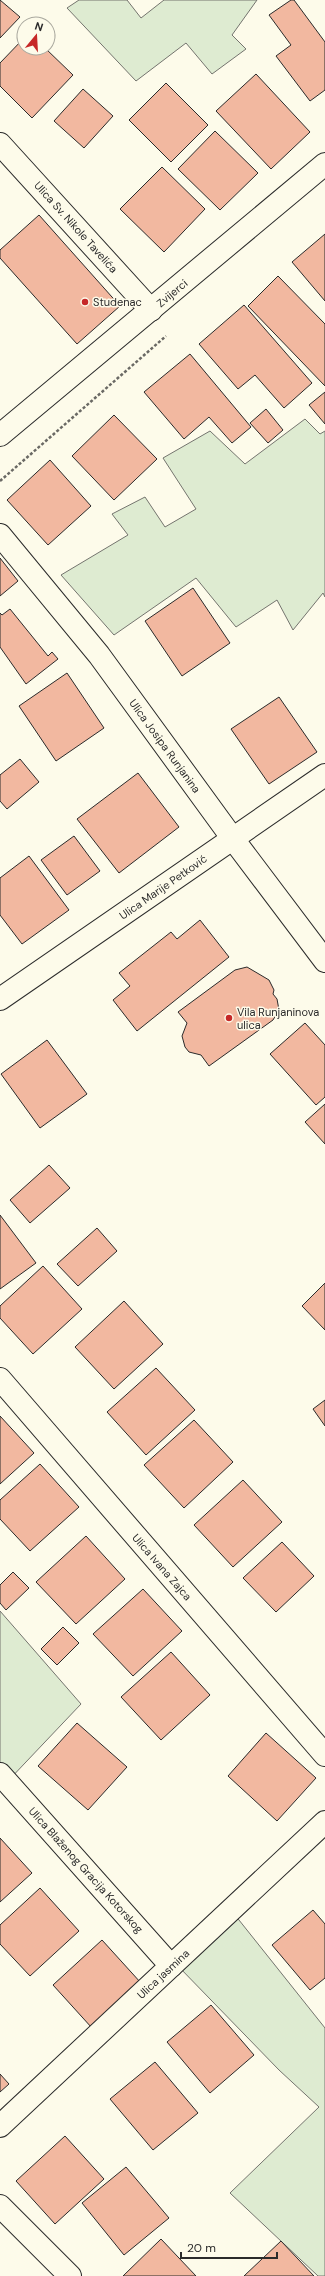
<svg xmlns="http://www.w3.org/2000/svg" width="325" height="2276" font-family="'DM Sans',sans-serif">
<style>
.green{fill:#deebd1;stroke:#74746e}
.building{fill:#f2b8a0;stroke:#2b2b2b}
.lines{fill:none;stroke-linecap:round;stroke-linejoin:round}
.minor-casing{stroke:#2b2b2b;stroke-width:24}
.major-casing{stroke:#2b2b2b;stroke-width:24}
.path{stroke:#6a6964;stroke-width:2.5;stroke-dasharray:3 2;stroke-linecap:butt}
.minor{stroke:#fdfbea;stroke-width:22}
.major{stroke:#fdfbea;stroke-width:22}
.poi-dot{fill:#c62828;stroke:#fdfbea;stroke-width:1.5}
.labels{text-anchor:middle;stroke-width:3;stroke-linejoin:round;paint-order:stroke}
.street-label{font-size:11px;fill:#2b2b2b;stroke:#fdfbea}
.poi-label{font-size:11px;fill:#2b2b2b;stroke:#fdfbea;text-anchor:start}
</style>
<rect width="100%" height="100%" fill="#fdfbea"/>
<g class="green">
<polygon points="79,0 127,0 141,18 164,0 257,0 232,35 246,49 212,74 186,43 136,81 67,8"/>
<polygon points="305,419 320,434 325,431 325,597 323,593 293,630 277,600 236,627 196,578 114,635 61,575 128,535 112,514 145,497 165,527 196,509 163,458 210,431 245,464"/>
<polygon points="0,1611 81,1704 7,1782 0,1774"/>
<polygon points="231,1910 325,2028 325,2276 318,2276 230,2193 319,2107 279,2070 177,1965"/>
</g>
<g class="building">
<polygon points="0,0 20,17 0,38"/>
<polygon points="291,0 294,0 325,42 325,90 310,101 276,56 291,45 269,15"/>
<polygon points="24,38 24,48 45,48 73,75 32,118 0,86 0,63"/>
<polygon points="256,74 310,132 271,169 216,111"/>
<polygon points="166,83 208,125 171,162 129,120"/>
<polygon points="83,89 113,116 84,148 54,121"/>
<polygon points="215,131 258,173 220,210 178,169"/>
<polygon points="162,167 205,209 164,252 120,209"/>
<polygon points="39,215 120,306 77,344 0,258 0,250"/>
<polygon points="325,234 325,301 292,262"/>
<polygon points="278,276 325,324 325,386 248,306"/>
<polygon points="244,305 312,383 284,408 255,375 238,389 199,344"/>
<polygon points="190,354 251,427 232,443 209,417 184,439 144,392"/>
<polygon points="325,392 325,424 309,405"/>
<polygon points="266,409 283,430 268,443 250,423"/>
<polygon points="114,415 157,459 114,500 72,456"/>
<polygon points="50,460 91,506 48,545 7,500"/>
<polygon points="0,558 18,581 0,596"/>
<polygon points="193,588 230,643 182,676 145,621"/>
<polygon points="10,609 48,656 52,652 58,659 26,684 0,647 0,613 2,615"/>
<polygon points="67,673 104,728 56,761 19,706"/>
<polygon points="279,697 317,752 269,784 231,729"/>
<polygon points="20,759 39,782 7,809 0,801 0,775"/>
<polygon points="138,773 179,827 119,873 77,819"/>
<polygon points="74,836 100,871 67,895 41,860"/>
<polygon points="29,856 69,910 22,944 0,915 0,878"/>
<polygon points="200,920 229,957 137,1031 113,1000 130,986 119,973 171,932 177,939"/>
<polygon points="247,967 269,980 274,990 273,994 277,999 279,1010 273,1020 209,1066 201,1055 189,1052 185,1047 182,1036 187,1023 178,1012 235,970"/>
<polygon points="305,1023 325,1045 325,1097 316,1105 270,1054"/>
<polygon points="47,1040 87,1094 40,1128 1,1074"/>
<polygon points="325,1104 325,1144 305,1122"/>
<polygon points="49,1165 70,1188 30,1223 10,1200"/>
<polygon points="0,1215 36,1263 0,1289"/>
<polygon points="97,1228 117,1251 78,1286 57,1264"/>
<polygon points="43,1266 82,1309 33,1354 0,1318 0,1306"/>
<polygon points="325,1283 325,1330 302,1306"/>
<polygon points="124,1301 163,1344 114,1389 75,1347"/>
<polygon points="156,1368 195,1410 146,1455 107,1412"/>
<polygon points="325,1400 325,1426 313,1409"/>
<polygon points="0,1416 34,1453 0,1484"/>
<polygon points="194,1420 233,1462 184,1508 144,1465"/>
<polygon points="40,1464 79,1507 30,1551 0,1519 0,1500"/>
<polygon points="243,1480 282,1522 233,1567 194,1525"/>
<polygon points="86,1536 125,1579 76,1624 36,1582"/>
<polygon points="282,1542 314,1576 276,1612 243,1578"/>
<polygon points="13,1572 29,1588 6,1610 0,1603 0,1585"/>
<polygon points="143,1589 182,1631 133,1676 93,1634"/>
<polygon points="63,1627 79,1643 57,1665 41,1649"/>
<polygon points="171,1652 210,1695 161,1740 121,1697"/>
<polygon points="77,1723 127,1767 88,1810 38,1766"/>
<polygon points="266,1733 316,1778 277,1821 228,1776"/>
<polygon points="0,1838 32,1873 0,1902"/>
<polygon points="40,1888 79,1931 30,1976 0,1944 0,1925"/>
<polygon points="313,1910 325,1924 325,1978 310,1990 272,1945"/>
<polygon points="102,1940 141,1983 92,2028 53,1985"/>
<polygon points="211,2005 254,2055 210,2093 167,2042"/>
<polygon points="155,2062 198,2113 153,2150 110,2099"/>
<polygon points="0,2074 9,2084 0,2092"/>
<polygon points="65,2136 104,2179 55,2224 16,2181"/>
<polygon points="126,2167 169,2218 124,2255 82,2203"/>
<polygon points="161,2239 196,2276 123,2276"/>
<polygon points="281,2241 314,2276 244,2276"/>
</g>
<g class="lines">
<g class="minor-casing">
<g id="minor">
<polyline points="0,144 151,310"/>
<polyline points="0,535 99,655 233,839 325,961"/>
<polyline points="0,999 325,775"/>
<polyline points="0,1379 325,1755"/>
<polyline points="0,1774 171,1966"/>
<polyline points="0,2126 325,1822"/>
<polyline points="0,2206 70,2276"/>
</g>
</g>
<g class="major-casing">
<polyline id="major" points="0,435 325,164"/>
</g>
<polyline class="path" points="0,481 166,336"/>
<use href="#minor" class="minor"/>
<use href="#major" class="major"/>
</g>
<g class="poi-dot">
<circle cx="85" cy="302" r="4"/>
<circle cx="229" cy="1018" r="4"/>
</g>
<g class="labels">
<g class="street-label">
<text transform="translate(76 227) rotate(48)" y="4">Ulica Sv. Nikole Tavelića</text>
<text transform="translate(172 293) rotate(-40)" y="4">Zvijerci</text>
<text transform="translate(165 746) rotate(54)" y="4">Ulica Josipa Runjanina</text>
<text transform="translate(163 887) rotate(-35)" y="4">Ulica Marije Petković</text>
<text transform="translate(162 1567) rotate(49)" y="4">Ulica Ivana Zajca</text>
<text transform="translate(86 1870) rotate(48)" y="4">Ulica Blaženog Gracija Kotorskog</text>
<text transform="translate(163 1974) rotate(-43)" y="4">Ulica jasmina</text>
</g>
<g class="poi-label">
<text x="93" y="306">Studenac</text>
<text x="237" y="1016">Vila Runjaninova<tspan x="237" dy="13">ulica</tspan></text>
</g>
</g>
<g transform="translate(36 36) rotate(18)"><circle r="19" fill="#fdfbea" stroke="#a9a89e"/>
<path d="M0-3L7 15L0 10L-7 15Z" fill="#c62828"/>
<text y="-6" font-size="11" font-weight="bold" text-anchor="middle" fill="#2b2b2b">N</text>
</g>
<path d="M181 2252v6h96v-6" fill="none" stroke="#2b2b2b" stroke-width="2"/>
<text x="187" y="2252" font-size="12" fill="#2b2b2b" stroke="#fdfbea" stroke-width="3" paint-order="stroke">20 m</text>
</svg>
